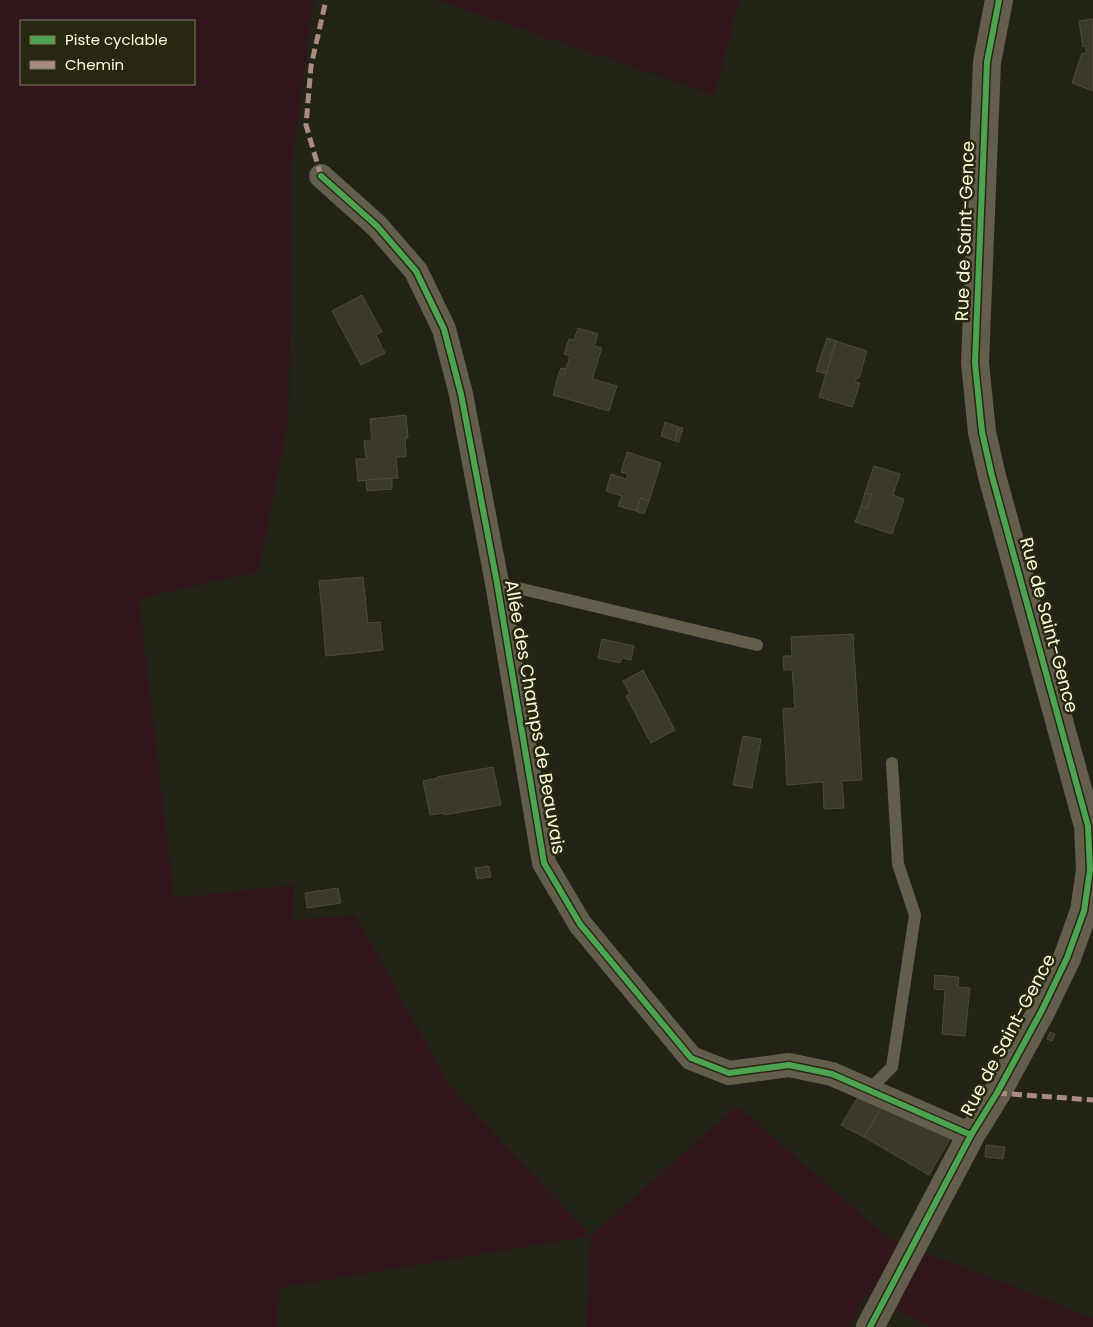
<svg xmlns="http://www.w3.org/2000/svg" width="1093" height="1327" font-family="Poppins,sans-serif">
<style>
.green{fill:#30161a;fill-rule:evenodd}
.building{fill:#3a392b;stroke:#4c4c38}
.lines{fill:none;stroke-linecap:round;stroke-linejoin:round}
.service{stroke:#635e4b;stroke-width:12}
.minor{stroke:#635e4b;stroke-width:24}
.tertiary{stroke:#635e4b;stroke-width:28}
.quiet{stroke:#a88b81;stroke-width:5;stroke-dasharray:10 5;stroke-linecap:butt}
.cycleway-casing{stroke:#282711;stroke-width:9}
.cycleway{stroke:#4ca352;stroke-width:6}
.labels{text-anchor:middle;stroke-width:5;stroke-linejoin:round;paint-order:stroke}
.street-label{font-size:18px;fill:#fefbd8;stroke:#282711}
</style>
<rect width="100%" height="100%" fill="#232216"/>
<g class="green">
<path d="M0,0H314L292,161L289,417L259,571L139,599L174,898L294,885L293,920L355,915L450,1087L591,1236L737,1106L888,1238L1093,1318V1327H931L865,1294L849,1327H586L591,1236L279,1288L277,1327H0ZM21,21H194V84H21Z"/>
<polygon points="436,0 739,0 715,95"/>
</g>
<g class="building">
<polygon points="1093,19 1093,91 1072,83 1082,53 1086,54 1086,46 1083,47 1079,21"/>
<polygon points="362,295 382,332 376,335 385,353 361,365 332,311"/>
<polygon points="578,328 598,334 594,346 602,348 592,379 617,386 609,411 553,395 559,373 564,375 570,356 564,354 569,339 574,340"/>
<polygon points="827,338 836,341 826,374 816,371"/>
<polygon points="836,341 867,351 859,378 857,378 855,382 860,383 852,407 819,397"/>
<polygon points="561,368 566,369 564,375 559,373"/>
<polygon points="406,415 408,438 405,439 406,457 396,457 398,478 358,481 356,459 366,459 364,441 372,441 370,419"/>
<polygon points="665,422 679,427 675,441 661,436"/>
<polygon points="679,427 683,428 679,442 675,441"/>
<polygon points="627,452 661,463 649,501 641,498 636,511 618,506 622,496 606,491 611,474 626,479 628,474 621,472"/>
<polygon points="874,466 900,474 893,495 904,499 892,534 855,522 861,506 867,508 872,494 865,493"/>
<polygon points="392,478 392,489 367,491 366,480"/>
<polygon points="865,493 872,494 867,508 861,506"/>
<polygon points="641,498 649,501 644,514 636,511"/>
<polygon points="363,577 368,623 380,622 383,650 326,656 319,581"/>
<polygon points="853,634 862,780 842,781 844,808 824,809 823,782 787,785 783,709 795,708 792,670 784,670 783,656 792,656 791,637"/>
<polygon points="602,639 634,646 631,660 622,658 620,663 598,658"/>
<polygon points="643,670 675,730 651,743 626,696 630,694 623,681"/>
<polygon points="743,736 761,739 752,788 733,785"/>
<polygon points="493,767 501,805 444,815 444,813 430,815 423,781 438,778 437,777"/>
<polygon points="489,866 491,877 477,879 475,868"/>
<polygon points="338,888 341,903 307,908 305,893"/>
<polygon points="935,975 959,977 958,987 970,988 965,1036 942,1034 945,990 934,989"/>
<polygon points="1050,1032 1055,1034 1052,1041 1047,1039"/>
<polygon points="859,1095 882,1107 864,1137 841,1125"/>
<polygon points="882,1107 950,1139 929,1175 864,1137"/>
<polygon points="986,1145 1005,1147 1003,1159 985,1157"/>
</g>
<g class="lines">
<g class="service">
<polyline points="497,583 757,645"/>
<polyline points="869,1090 892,1067 915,915 898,864 892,763"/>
</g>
<polyline class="minor" points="321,176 377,226 416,271 444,329 461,394 497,583 544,863 580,924 691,1058 729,1073 789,1065 832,1074 971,1135"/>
<polyline class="tertiary" points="870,1327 971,1135 997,1093 1042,1010 1067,958 1084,911 1090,870 1088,826 992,476 982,432 975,363 987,62 999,0"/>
<g class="quiet">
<polyline points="321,176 306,125 311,66 326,0"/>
<polyline points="997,1093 1093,1100"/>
</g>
<g class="cycleway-casing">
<g id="cycleway">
<polyline points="321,176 377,226 416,271 444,329 461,394 497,583 544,863 580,924 691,1058 729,1073 789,1065 832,1074 971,1135"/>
<polyline points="870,1327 971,1135 997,1093 1042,1010 1067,958 1084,911 1090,870 1088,826 992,476 982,432 975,363 987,62 999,0"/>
</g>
</g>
<use href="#cycleway" class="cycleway"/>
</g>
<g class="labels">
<g class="street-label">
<text transform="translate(965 231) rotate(-88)" y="6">Rue de Saint-Gence</text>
<text transform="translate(1049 625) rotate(75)" y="6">Rue de Saint-Gence</text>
<text transform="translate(535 717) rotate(80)" y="6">Allée des Champs de Beauvais</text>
<text transform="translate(1008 1035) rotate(-62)" y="6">Rue de Saint-Gence</text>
</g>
</g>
<rect x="20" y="20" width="175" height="65" fill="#282711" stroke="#7e7c61"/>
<rect x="30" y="36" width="25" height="8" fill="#4ca352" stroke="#7e7c61"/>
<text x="65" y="45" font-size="15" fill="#fefbd8">Piste cyclable</text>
<rect x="30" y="61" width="25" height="8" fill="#a88b81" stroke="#7e7c61"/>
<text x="65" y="70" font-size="15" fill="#fefbd8">Chemin</text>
</svg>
